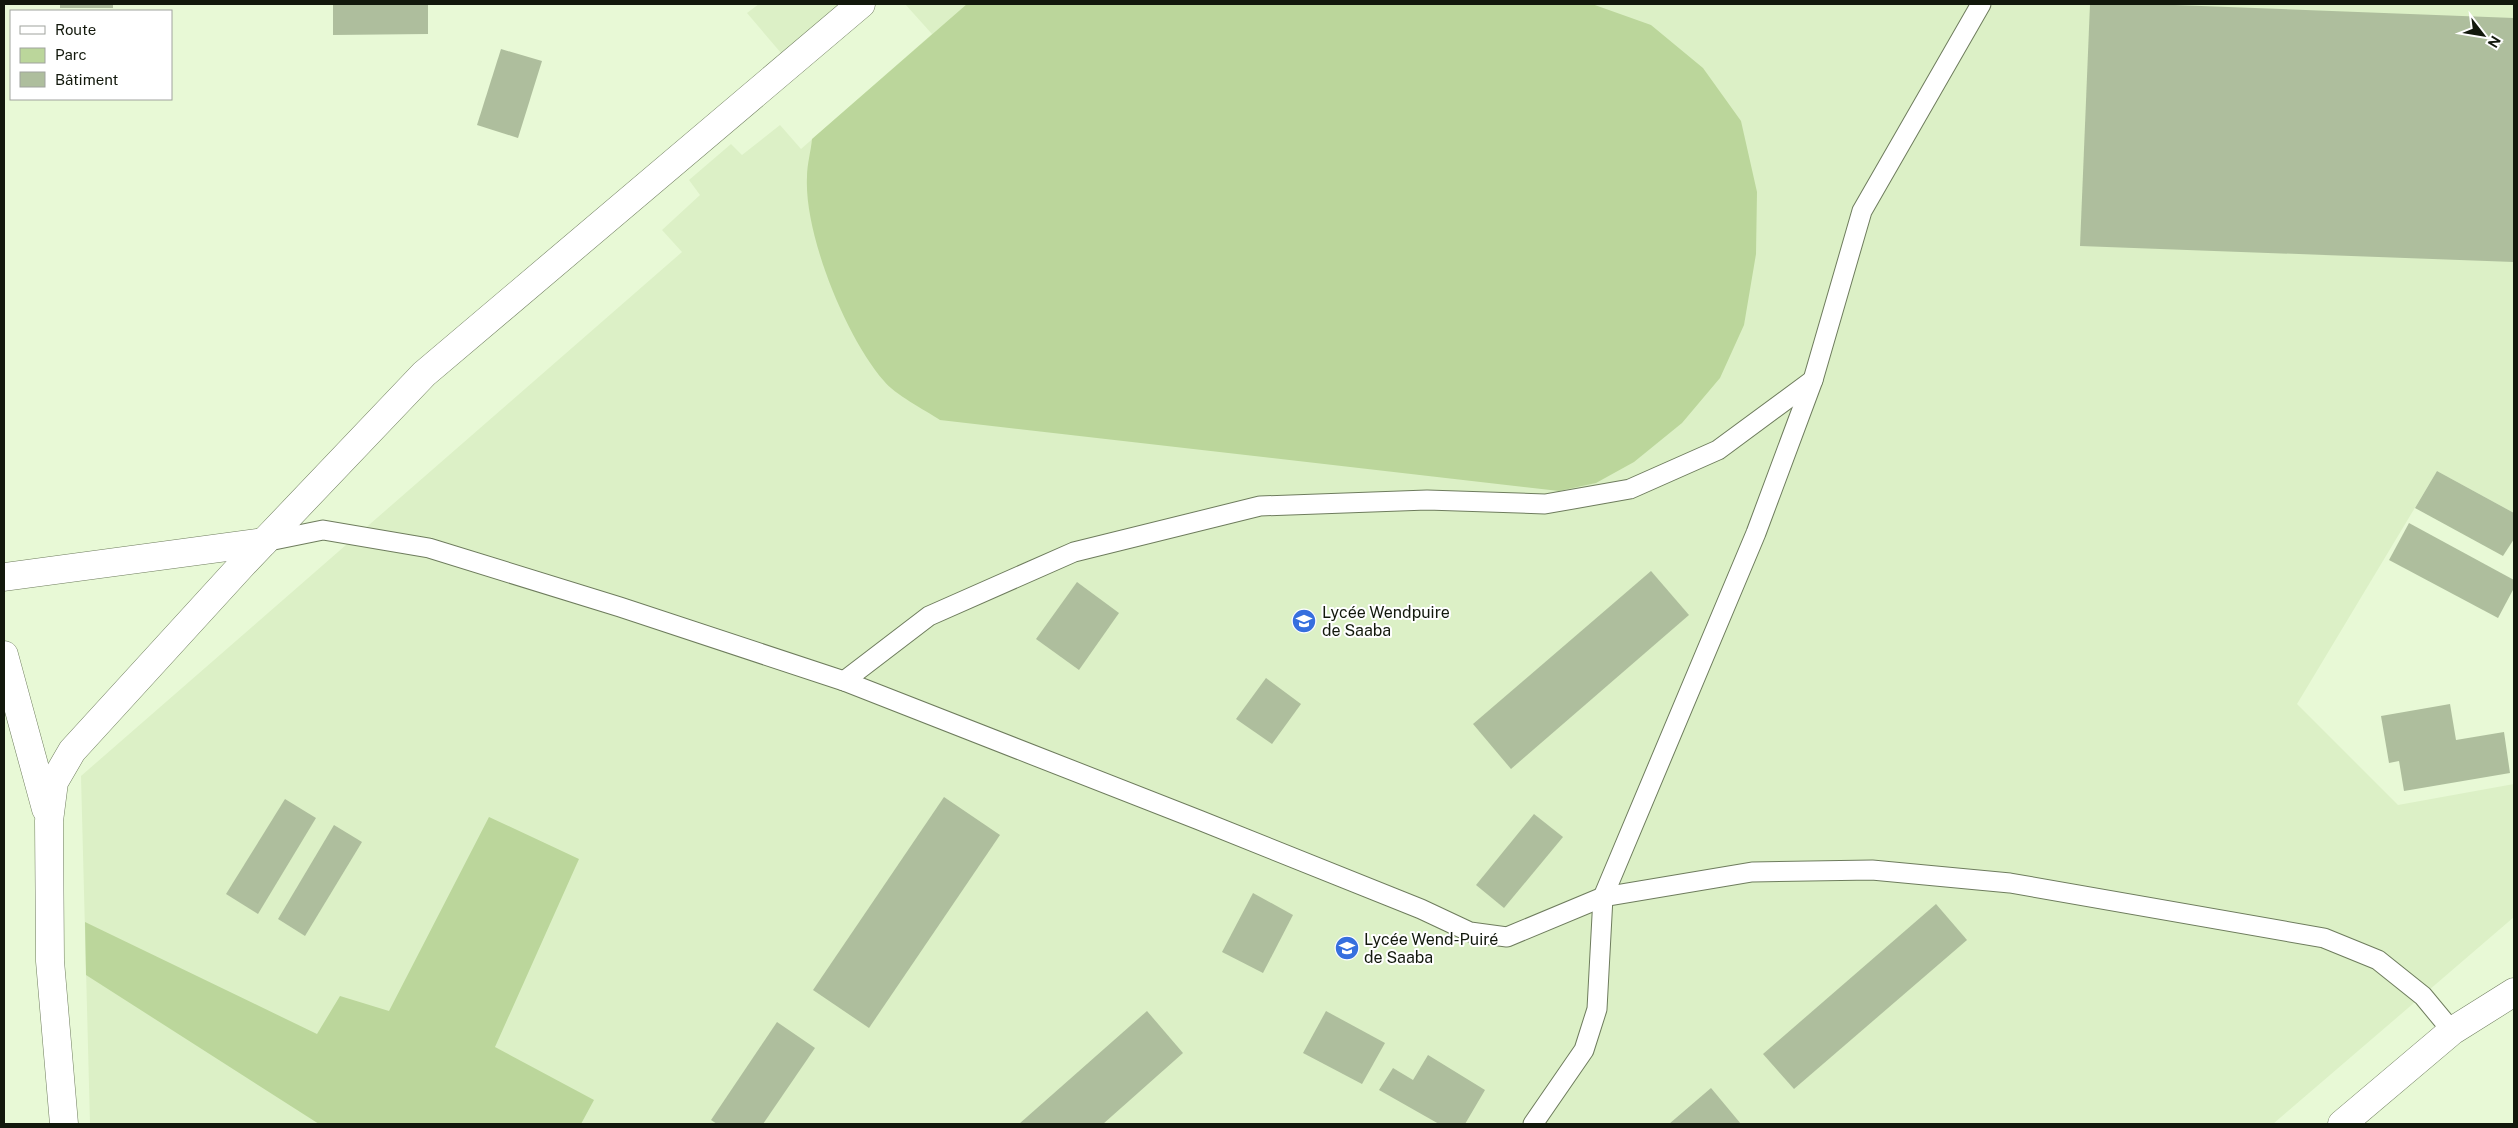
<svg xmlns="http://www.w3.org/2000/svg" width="2518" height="1128" font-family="'Public Sans',sans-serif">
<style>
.built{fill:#dcf0c6}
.green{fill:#bbd69b}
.building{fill:#aebe9d}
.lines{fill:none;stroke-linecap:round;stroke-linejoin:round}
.lane-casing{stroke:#6e7c5d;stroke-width:21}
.street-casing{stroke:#6e7c5d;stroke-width:29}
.lane{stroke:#fff;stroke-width:19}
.street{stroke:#fff;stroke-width:28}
.labels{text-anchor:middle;stroke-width:4;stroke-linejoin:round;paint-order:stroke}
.poi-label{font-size:16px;fill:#12180c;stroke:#fff;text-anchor:start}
</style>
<rect width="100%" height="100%" fill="#e8f9d6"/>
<g class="built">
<polygon points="759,4 853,4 787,60 747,13"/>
<polygon points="905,4 2514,4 2514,513 2437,471 2297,704 2398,805 2514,784 2514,917 2273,1124 90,1124 81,776 682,252 662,230 700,195 689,180 731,144 742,155 780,125 801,149 932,34"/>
</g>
<g class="green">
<path d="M967,4H1592L1651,25L1703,68L1741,121L1757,192L1756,254L1744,325L1720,378L1682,423L1634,462L1596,483L1559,491L940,420C925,410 894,394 884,381C846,338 804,234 807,177C807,164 811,151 812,139Z"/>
<polygon points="489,817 579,859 495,1047 594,1100 581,1124 319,1124 86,975 85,922 317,1034 340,996 389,1011"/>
</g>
<g class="building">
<rect x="60" y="4" width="53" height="4"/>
<polygon points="333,4 428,4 428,34 333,35"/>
<polygon points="2090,4 2148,4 2514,18 2514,262 2080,246"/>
<polygon points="501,49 542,61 518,138 477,125"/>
<polygon points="2437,471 2514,513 2514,539 2503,556 2415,508"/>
<polygon points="2409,523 2514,580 2514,588 2498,618 2389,560"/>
<polygon points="1651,571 1689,615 1511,769 1473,724"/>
<polygon points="1077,582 1119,613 1079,670 1036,639"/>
<polygon points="1266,678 1301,704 1272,744 1236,719"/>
<polygon points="2450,704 2456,740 2504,732 2510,773 2404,791 2399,761 2389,763 2381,716"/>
<polygon points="944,797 1000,835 869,1028 813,990"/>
<polygon points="285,799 316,818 258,914 226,894"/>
<polygon points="1534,814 1563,837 1504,908 1476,885"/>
<polygon points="334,825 362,842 305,936 278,919"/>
<polygon points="1253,893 1293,915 1263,973 1222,952"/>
<polygon points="1936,904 1967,940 1794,1089 1763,1054"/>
<polygon points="1147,1011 1183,1053 1103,1124 1019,1124"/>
<polygon points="1326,1011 1385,1043 1362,1084 1303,1053"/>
<polygon points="777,1022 815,1048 763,1124 717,1124 711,1120"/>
<polygon points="1428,1055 1485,1090 1465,1124 1439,1124 1379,1090 1393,1068 1413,1080"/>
<polygon points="1711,1088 1741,1124 1669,1124"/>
</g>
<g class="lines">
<g class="lane-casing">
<g id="lane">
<polyline points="264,542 323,530 429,548 620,607 844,681 1199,820 1421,909 1470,932 1507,937 1603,897 1752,872 1872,870 2010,883 2324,938 2378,960 2423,996 2452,1031"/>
<polyline points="844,681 929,616 1074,552 1260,506 1427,500 1545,504 1630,489 1718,450 1813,380"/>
<polyline points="1533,1124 1584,1050 1597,1009 1603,897 1756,533 1813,380 1862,211 1981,4"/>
</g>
</g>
<g class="street-casing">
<g id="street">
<polyline points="4,577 264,542"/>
<polyline points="4,655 46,809"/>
<polyline points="64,1124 50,961 49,821 54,782 72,751 242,565 424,374 861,4"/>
<polyline points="2342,1124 2452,1031 2514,992"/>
</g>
</g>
<use href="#lane" class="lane"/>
<use href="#street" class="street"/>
</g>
<defs>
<g id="school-disc" transform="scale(1.25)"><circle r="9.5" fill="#366fde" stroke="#fff"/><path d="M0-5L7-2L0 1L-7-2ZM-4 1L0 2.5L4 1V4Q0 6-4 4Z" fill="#fff"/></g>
</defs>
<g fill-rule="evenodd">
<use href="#school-disc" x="1304" y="621"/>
<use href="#school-disc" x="1347" y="948"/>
</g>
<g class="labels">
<g class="poi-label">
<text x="1322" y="618">Lycée Wendpuire<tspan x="1322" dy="18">de Saaba</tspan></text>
<text x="1364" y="945">Lycée Wend-Puiré<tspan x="1364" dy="18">de Saaba</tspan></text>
</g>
</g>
<rect width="2518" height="1128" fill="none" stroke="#12180c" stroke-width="10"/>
<rect x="10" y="10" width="162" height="90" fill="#ffffff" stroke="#a0a39e"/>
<rect x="20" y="26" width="25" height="8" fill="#ffffff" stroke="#a0a39e"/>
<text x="55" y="35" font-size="15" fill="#12180c">Route</text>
<rect x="20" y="48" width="25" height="15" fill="#bbd69b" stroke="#a0a39e"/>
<text x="55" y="60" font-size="15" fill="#12180c">Parc</text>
<rect x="20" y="72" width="25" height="15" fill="#aebe9d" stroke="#a0a39e"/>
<text x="55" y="85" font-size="15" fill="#12180c">Bâtiment</text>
<g transform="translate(2483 35) rotate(121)" stroke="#ffffff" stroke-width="4" paint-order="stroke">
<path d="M0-4L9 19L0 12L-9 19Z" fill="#12180c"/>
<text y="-8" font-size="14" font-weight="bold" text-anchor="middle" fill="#12180c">N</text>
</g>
</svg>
